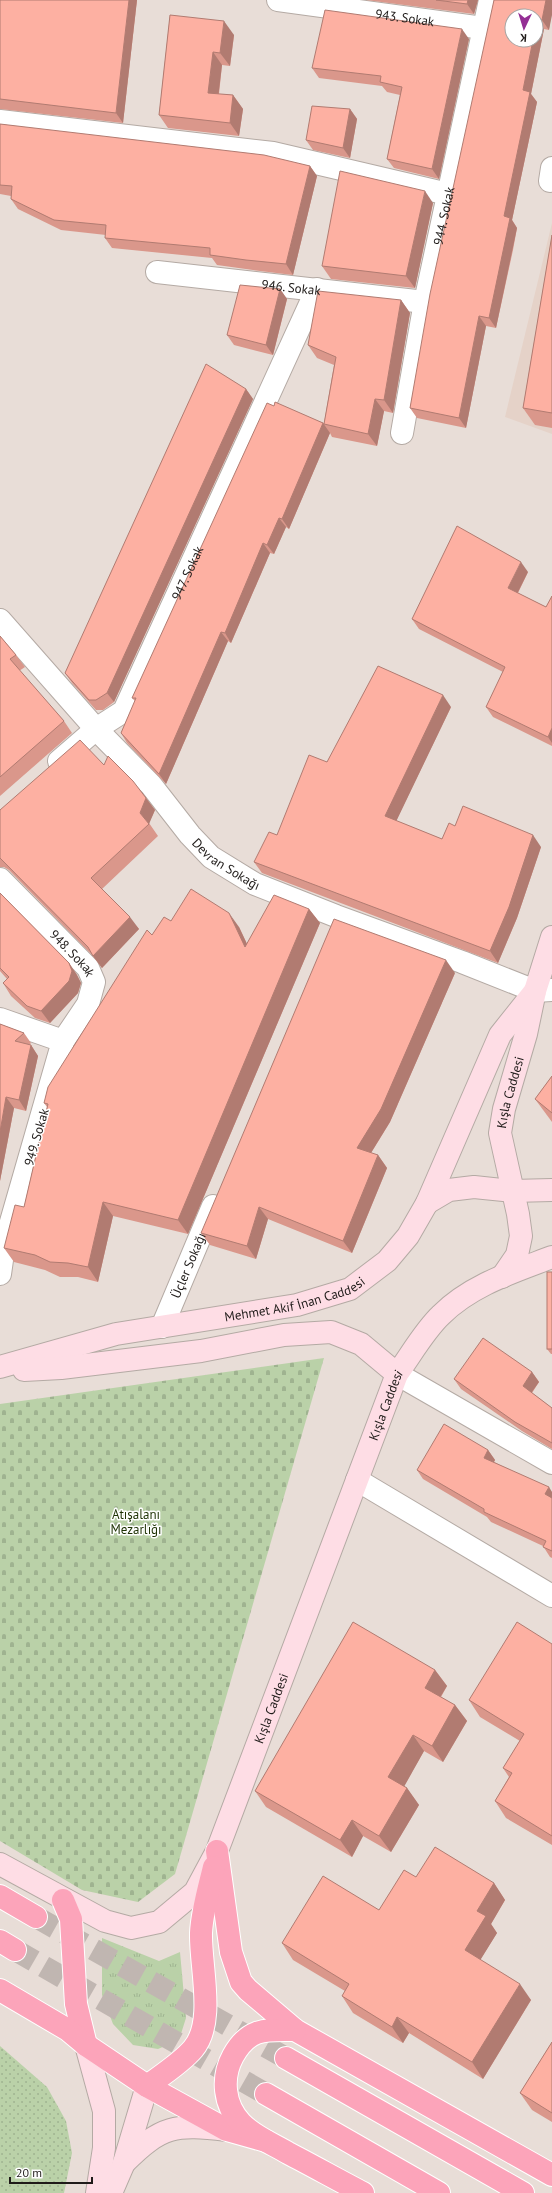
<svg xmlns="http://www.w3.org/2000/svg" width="552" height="2193" font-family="'PT Sans',sans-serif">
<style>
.built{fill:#e5d2c8}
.grass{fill:url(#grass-tufts)}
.cemetery{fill:url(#cemetery-stones)}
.park{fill:url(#park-dots)}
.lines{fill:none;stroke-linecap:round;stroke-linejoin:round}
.trunk-tunnel{stroke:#c0b6b1;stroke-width:22;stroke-dasharray:22 11;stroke-linecap:butt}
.minor-casing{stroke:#b4aaa4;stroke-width:24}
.secondary-casing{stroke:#b4aaa4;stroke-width:24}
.trunk-casing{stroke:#fff;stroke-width:24}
.minor{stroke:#fff;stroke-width:22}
.secondary{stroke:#fedde5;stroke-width:22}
.trunk{stroke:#fca4ba;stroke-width:22}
.wall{fill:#da978b}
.shaded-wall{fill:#b17b71}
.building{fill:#fdb0a2;stroke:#b17b71}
.labels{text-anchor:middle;stroke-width:3;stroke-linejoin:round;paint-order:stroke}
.street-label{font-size:13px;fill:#1f1b19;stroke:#fff}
.park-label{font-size:13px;fill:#1d3203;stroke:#fff}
</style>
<defs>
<pattern id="grass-tufts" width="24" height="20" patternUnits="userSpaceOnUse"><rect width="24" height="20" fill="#bad1a8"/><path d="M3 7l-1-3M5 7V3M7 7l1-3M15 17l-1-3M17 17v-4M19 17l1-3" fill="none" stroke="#9fb390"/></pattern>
<pattern id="cemetery-stones" width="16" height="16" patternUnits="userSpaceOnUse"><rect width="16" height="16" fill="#bad1a8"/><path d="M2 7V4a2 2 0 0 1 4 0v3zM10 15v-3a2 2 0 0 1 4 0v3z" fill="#9fb390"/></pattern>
<pattern id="park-dots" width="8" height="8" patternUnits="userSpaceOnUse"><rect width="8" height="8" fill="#bad1a8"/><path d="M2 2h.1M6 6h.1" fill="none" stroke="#9fb390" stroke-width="1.8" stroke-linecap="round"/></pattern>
</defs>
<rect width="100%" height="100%" fill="#e8ddd7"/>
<polygon class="built" points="552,223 552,434 505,417"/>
<polygon class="grass" points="102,1938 159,1961 180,1952 186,2018 179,2040 158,2049 133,2045 113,2024 102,1995"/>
<polygon class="cemetery" points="324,1358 175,1874 138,1902 82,1890 0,1841 0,1404"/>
<polygon class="park" points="0,2046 47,2087 66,2121 72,2153 64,2193 0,2193"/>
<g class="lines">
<g class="trunk-tunnel">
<polyline points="36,1917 286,2058"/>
<polyline points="15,1950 266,2094"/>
</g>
<g class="minor-casing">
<g id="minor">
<path id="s1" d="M278,0L483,28"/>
<polyline points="0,121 273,153 448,194"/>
<polyline points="550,181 552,168"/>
<path id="s2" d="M157,272L425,302"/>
<path id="s3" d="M402,433L425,302L490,0"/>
<path id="s4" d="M0,620L96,729L151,785L190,835L211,857L255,884L336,916L462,962L535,991L552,990"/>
<path id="s5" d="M59,761L96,729L124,711L317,289"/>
<path id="s6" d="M0,879L88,968L94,982L88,1004L63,1041"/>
<polyline points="0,1019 63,1041 4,1246 0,1274"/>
<path id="s7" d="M162,1327L213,1206"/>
<polyline points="397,1374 552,1463"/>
<polyline points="357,1480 552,1596"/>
</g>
</g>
<g class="secondary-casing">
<g id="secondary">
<polyline points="427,1203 449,1190 474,1187 512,1191 552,1190"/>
<path id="s8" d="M502,1277L517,1255L521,1236L518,1214L500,1133L504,1109L526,1034L535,991L552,937"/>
<path id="s9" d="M0,1367L116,1334L297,1305L350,1289L387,1261L408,1236L427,1203L500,1035L535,991"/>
<polyline points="24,1370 61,1368 201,1351 284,1335 331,1332 361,1344 397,1374"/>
<path id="s10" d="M0,1864L105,1921L131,1928L159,1922L195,1892L217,1851L397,1374C411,1355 424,1331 441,1315C471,1285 513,1272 552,1257"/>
<polyline points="86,2045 104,2111 104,2148 97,2193"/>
<path d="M124,2163C162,2125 175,2124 227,2130"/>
<polyline points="111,2193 124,2163 147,2086"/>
</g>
</g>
<g class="trunk-casing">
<g id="trunk">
<polyline points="217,1851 231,1952 241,1982 248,1990 295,2030 552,2175"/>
<polyline points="0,1896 36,1917"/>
<polyline points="63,1900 71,1919 76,2004 86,2045"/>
<polyline points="0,1941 15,1950"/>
<polyline points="0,1990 68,2030 86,2045 147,2086 227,2130 266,2141"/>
<path d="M295,2030C266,2030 249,2027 233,2056C221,2078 224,2105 241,2123C253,2136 273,2144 288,2153C313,2166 338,2180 363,2193"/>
<polyline points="286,2058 523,2193"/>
<path d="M147,2086C162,2075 181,2063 193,2049C216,2022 200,1966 201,1933C202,1911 209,1888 214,1867"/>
<polyline points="266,2094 439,2193"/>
</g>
</g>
<use href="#minor" class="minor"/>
<use href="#secondary" class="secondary"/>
<use href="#trunk" class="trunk"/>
</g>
<g class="wall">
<polygon points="0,0 137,0 123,123 0,109"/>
<polygon points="366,0 478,0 474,14"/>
<polygon points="494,0 552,0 549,30 544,29 531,94 537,102 512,220 517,228 513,250 496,328 486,326 466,428 417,418 410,408"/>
<polygon points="170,15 234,35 230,66 222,65 219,94 233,95 243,109 239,136 168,128 159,115"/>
<polygon points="469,39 439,179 394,168 387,159 400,95 387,92 382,86 319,78 312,68"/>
<polygon points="350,109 357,119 350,158 313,150 306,140"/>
<polygon points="0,124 310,166 317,176 293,275 253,270 217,265 212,258 112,248 105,238 106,235 61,230 18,209 11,199 11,196 0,194"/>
<polygon points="433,203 415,288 331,279 322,266"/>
<polygon points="552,235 552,428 535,425 523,408"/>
<polygon points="280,289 287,299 273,355 234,345 227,335"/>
<polygon points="401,300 410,313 393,413 384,411 377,446 332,437 330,433 289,529 286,527 274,554 270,553 231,643 228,641 166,784 127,743 121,733 135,701 132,698 274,406 324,423 334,365 317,358 308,345"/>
<polygon points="246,389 253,399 114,702 103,710 96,710 72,683 65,673"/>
<polygon points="528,572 518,593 546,607 552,596 552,746 493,717 486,707 503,672 419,629 412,619"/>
<polygon points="0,636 16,655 25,667 19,671 64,721 72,733 0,796"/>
<polygon points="451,707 396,821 442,839 455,826 541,847 517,918 498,963 262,873 254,862 277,835 327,762"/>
<polygon points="104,765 146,798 155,810 149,823 158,836 102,889 139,929 102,968 92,955 9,870 4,867 0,867 0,810"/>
<polygon points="0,893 69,963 77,975 81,983 78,993 50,1023 35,1018 11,996 3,983 7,979 0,971"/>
<polygon points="309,909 320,923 188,1234 113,1216 98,1282 78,1277 60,1277 45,1270 14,1262 4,1248 24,1207 47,1107 44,1103 152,935 171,921 239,927 247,944"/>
<polygon points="455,973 390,1122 371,1153 378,1155 387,1168 352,1253 268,1219 256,1259 210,1245 201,1233"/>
<polygon points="0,1024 24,1033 31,1043 29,1045 31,1045 38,1056 26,1111 14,1108 0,1181"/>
<polygon points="552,1076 552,1122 535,1099"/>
<polygon points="552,1272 552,1354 551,1354 547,1349"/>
<polygon points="532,1372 539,1382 532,1393 552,1408 552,1449 522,1431 461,1389 454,1379"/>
<polygon points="488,1450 495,1460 494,1462 552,1492 552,1558 550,1557 543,1546 491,1522 487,1517 423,1479 417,1470"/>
<polygon points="552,1644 552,1845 506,1818 495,1801 509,1777 503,1768 520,1741 480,1717 469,1700"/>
<polygon points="435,1670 447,1686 441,1697 455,1705 467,1721 443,1762 424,1751 404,1786 407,1788 419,1805 391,1852 363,1836 352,1857 266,1807 255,1791"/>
<polygon points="416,1877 494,1883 505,1900 491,1924 497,1933 480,1960 531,2000 483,2079 409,2033 403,2043 353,2013 342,1996 345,1991 293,1960 282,1943 379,1910"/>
<polygon points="552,2042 552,2122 532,2110 520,2093"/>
</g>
<g class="shaded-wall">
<polygon points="129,0 137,0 123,123 116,113"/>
<polygon points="468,0 478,0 474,14 467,4"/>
<polygon points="546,0 552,0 552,15 549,30 542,20"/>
<polygon points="537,19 544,29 531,94 537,102 512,220 517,228 496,328 489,318 504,216 523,90 533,40 536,40 536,26"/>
<polygon points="224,21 234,35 230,66 220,53"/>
<polygon points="462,29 469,39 439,179 432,169"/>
<polygon points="213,52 222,65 217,107 208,93"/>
<polygon points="233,95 243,109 239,136 230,123"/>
<polygon points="350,109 357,119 350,158 343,148"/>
<polygon points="310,166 317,176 293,275 286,264"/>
<polygon points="425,191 433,203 415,288 406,276"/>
<polygon points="280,289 287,299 273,355 266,345"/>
<polygon points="401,300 410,313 393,413 384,400"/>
<polygon points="479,316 486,326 466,428 459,418"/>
<polygon points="246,389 253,399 114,702 107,693"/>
<polygon points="375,399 384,411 377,446 368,434"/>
<polygon points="323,423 330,433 289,529 282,519"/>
<polygon points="279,518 286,527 274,554 267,545"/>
<polygon points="263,543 270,553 231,643 225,633"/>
<polygon points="521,562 528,572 515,598 508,588"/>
<polygon points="221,632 228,641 166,784 159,774"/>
<polygon points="443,695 451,707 393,828 385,816"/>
<polygon points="552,728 552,743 548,737"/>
<polygon points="146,798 155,810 149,824 140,813"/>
<polygon points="533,835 541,847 517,918 498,963 490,951"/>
<polygon points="309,909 320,923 188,1234 178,1220"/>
<polygon points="229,913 239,927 255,961 245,947"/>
<polygon points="130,917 139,929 102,968 93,956"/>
<polygon points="446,960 455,973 390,1122 366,1161 357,1148"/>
<polygon points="69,963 77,975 81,983 78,993 50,1023 41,1011"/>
<polygon points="31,1045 38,1056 26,1111 19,1100"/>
<polygon points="6,1097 14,1108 0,1181 0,1132"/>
<polygon points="378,1155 387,1168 352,1253 343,1241"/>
<polygon points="103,1202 113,1216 98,1282 88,1267"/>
<polygon points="259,1207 268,1219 256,1259 247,1246"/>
<polygon points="532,1372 539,1382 529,1396 523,1386"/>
<polygon points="488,1450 495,1460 491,1467 484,1458"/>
<polygon points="549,1487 552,1492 552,1504 545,1494"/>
<polygon points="435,1670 447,1686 436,1704 425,1688"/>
<polygon points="455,1705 467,1721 443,1762 432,1746"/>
<polygon points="413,1735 424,1751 400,1794 388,1777"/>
<polygon points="407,1788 419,1805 391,1852 379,1836"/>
<polygon points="352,1820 363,1836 352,1857 340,1840"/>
<polygon points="494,1883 505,1900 491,1924 497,1933 476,1967 465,1950 477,1911"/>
<polygon points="520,1984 531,2000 483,2079 472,2062"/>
<polygon points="397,2017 409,2033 403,2043 392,2027"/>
</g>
<g class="building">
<polygon points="0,0 129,0 116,113 0,99"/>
<polygon points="436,0 468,0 467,4"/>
<polygon points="494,0 546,0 542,20 537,19 536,26 536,16 512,16 512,40 533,40 523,90 530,92 504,216 510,218 489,318 479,316 459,418 410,408 430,294"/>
<polygon points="325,10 462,29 432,169 387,159 402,87 380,82 381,76 312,68"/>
<polygon points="170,15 224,21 220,53 213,52 208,93 233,95 230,123 159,115"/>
<polygon points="312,106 350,109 343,148 306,140"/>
<polygon points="0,124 264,155 310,166 286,264 246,260 210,255 210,248 105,238 106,225 54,220 11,199 12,186 0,185"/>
<polygon points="340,171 425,191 406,276 322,266"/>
<polygon points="552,235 552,413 523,408"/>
<polygon points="240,285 280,289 266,345 227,335"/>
<polygon points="318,291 401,300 384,400 375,399 368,434 324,424 336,357 308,345"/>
<polygon points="206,364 246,389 107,693 96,700 89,700 65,673"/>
<polygon points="275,402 323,423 282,519 279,518 267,545 263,543 225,633 221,632 159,774 121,733 136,698 132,698 267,403 274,406"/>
<polygon points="457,526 521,562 508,588 546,607 552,596 552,728 548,737 486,707 505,667 412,619"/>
<polygon points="0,636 16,655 10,659 64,721 0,777"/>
<polygon points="378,666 443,695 385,816 442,839 449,823 455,826 463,806 533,835 509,907 490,951 254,862 269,832 277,835 309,755 327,762"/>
<polygon points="80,740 104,765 108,756 133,781 146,798 140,813 149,824 91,878 130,917 93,956 88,947 0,858 0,810"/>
<polygon points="191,889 229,913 245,947 274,895 309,909 178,1220 103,1202 88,1267 68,1263 50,1262 35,1255 4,1248 15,1205 24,1207 48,1104 44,1103 48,1087 147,930 152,935 164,917 171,921"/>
<polygon points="0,893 69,963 72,971 69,981 41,1011 27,1006 3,983 9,977 0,968"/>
<polygon points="334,919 446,960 381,1109 357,1148 378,1155 343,1241 259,1207 247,1246 201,1233"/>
<polygon points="0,1024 24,1033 15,1041 31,1045 19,1100 6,1097 0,1132"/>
<polygon points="552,1076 552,1113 535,1099"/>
<rect x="547" y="1272" width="5" height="77"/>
<polygon points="483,1338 532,1372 523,1386 552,1408 552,1443 515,1422 454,1379"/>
<polygon points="444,1424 488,1450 484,1458 549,1487 545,1494 552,1498 552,1551 543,1547 546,1541 484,1512 484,1509 417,1470"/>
<polygon points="353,1622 435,1670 425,1688 455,1705 432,1746 413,1735 388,1777 407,1788 379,1836 352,1820 340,1840 255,1791"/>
<polygon points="517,1622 552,1644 552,1836 495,1801 512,1773 503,1768 524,1734 469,1700"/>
<polygon points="435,1847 494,1883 477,1911 486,1916 465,1950 520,1984 472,2062 397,2017 392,2027 342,1996 349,1984 282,1943 323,1876 379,1910 404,1870 416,1877"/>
<polygon points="552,2042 552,2113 520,2093"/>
</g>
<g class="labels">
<g class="street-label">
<text dy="5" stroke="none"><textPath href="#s1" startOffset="128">943. Sokak</textPath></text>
<text dy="5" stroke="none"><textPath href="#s3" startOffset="221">944. Sokak</textPath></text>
<text dy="5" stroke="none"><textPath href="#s2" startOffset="135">946. Sokak</textPath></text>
<text dy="5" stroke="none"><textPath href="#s5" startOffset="234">947. Sokak</textPath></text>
<text dy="5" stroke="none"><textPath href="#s4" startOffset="334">Devran Sokağı</textPath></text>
<text dy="5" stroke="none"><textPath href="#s6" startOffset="104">948. Sokak</textPath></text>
<text dy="5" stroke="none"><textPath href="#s8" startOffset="193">Kışla Caddesi</textPath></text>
<text transform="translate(36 1137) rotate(-74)" y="5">949. Sokak</text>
<text dy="5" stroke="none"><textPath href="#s7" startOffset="67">Üçler Sokağı</textPath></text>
<text dy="5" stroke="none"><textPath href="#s9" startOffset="303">Mehmet Akif İnan Caddesi</textPath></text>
<text dy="5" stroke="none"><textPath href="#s10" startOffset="745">Kışla Caddesi</textPath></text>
<text dy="5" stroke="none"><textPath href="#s10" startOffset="421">Kışla Caddesi</textPath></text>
</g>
<g class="park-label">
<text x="136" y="1519">Atışalanı<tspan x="136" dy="15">Mezarlığı</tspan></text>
</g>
</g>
<g transform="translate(524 28) rotate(184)"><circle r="19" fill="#ffffff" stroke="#a5a4a3"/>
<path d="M0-3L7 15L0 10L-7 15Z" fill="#942f95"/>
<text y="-6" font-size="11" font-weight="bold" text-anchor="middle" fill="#1f1b19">K</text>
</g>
<path d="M10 2177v6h82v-6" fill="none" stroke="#1f1b19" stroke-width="2"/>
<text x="16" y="2177" font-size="12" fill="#1f1b19" stroke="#ffffff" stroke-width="3" paint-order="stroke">20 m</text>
</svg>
